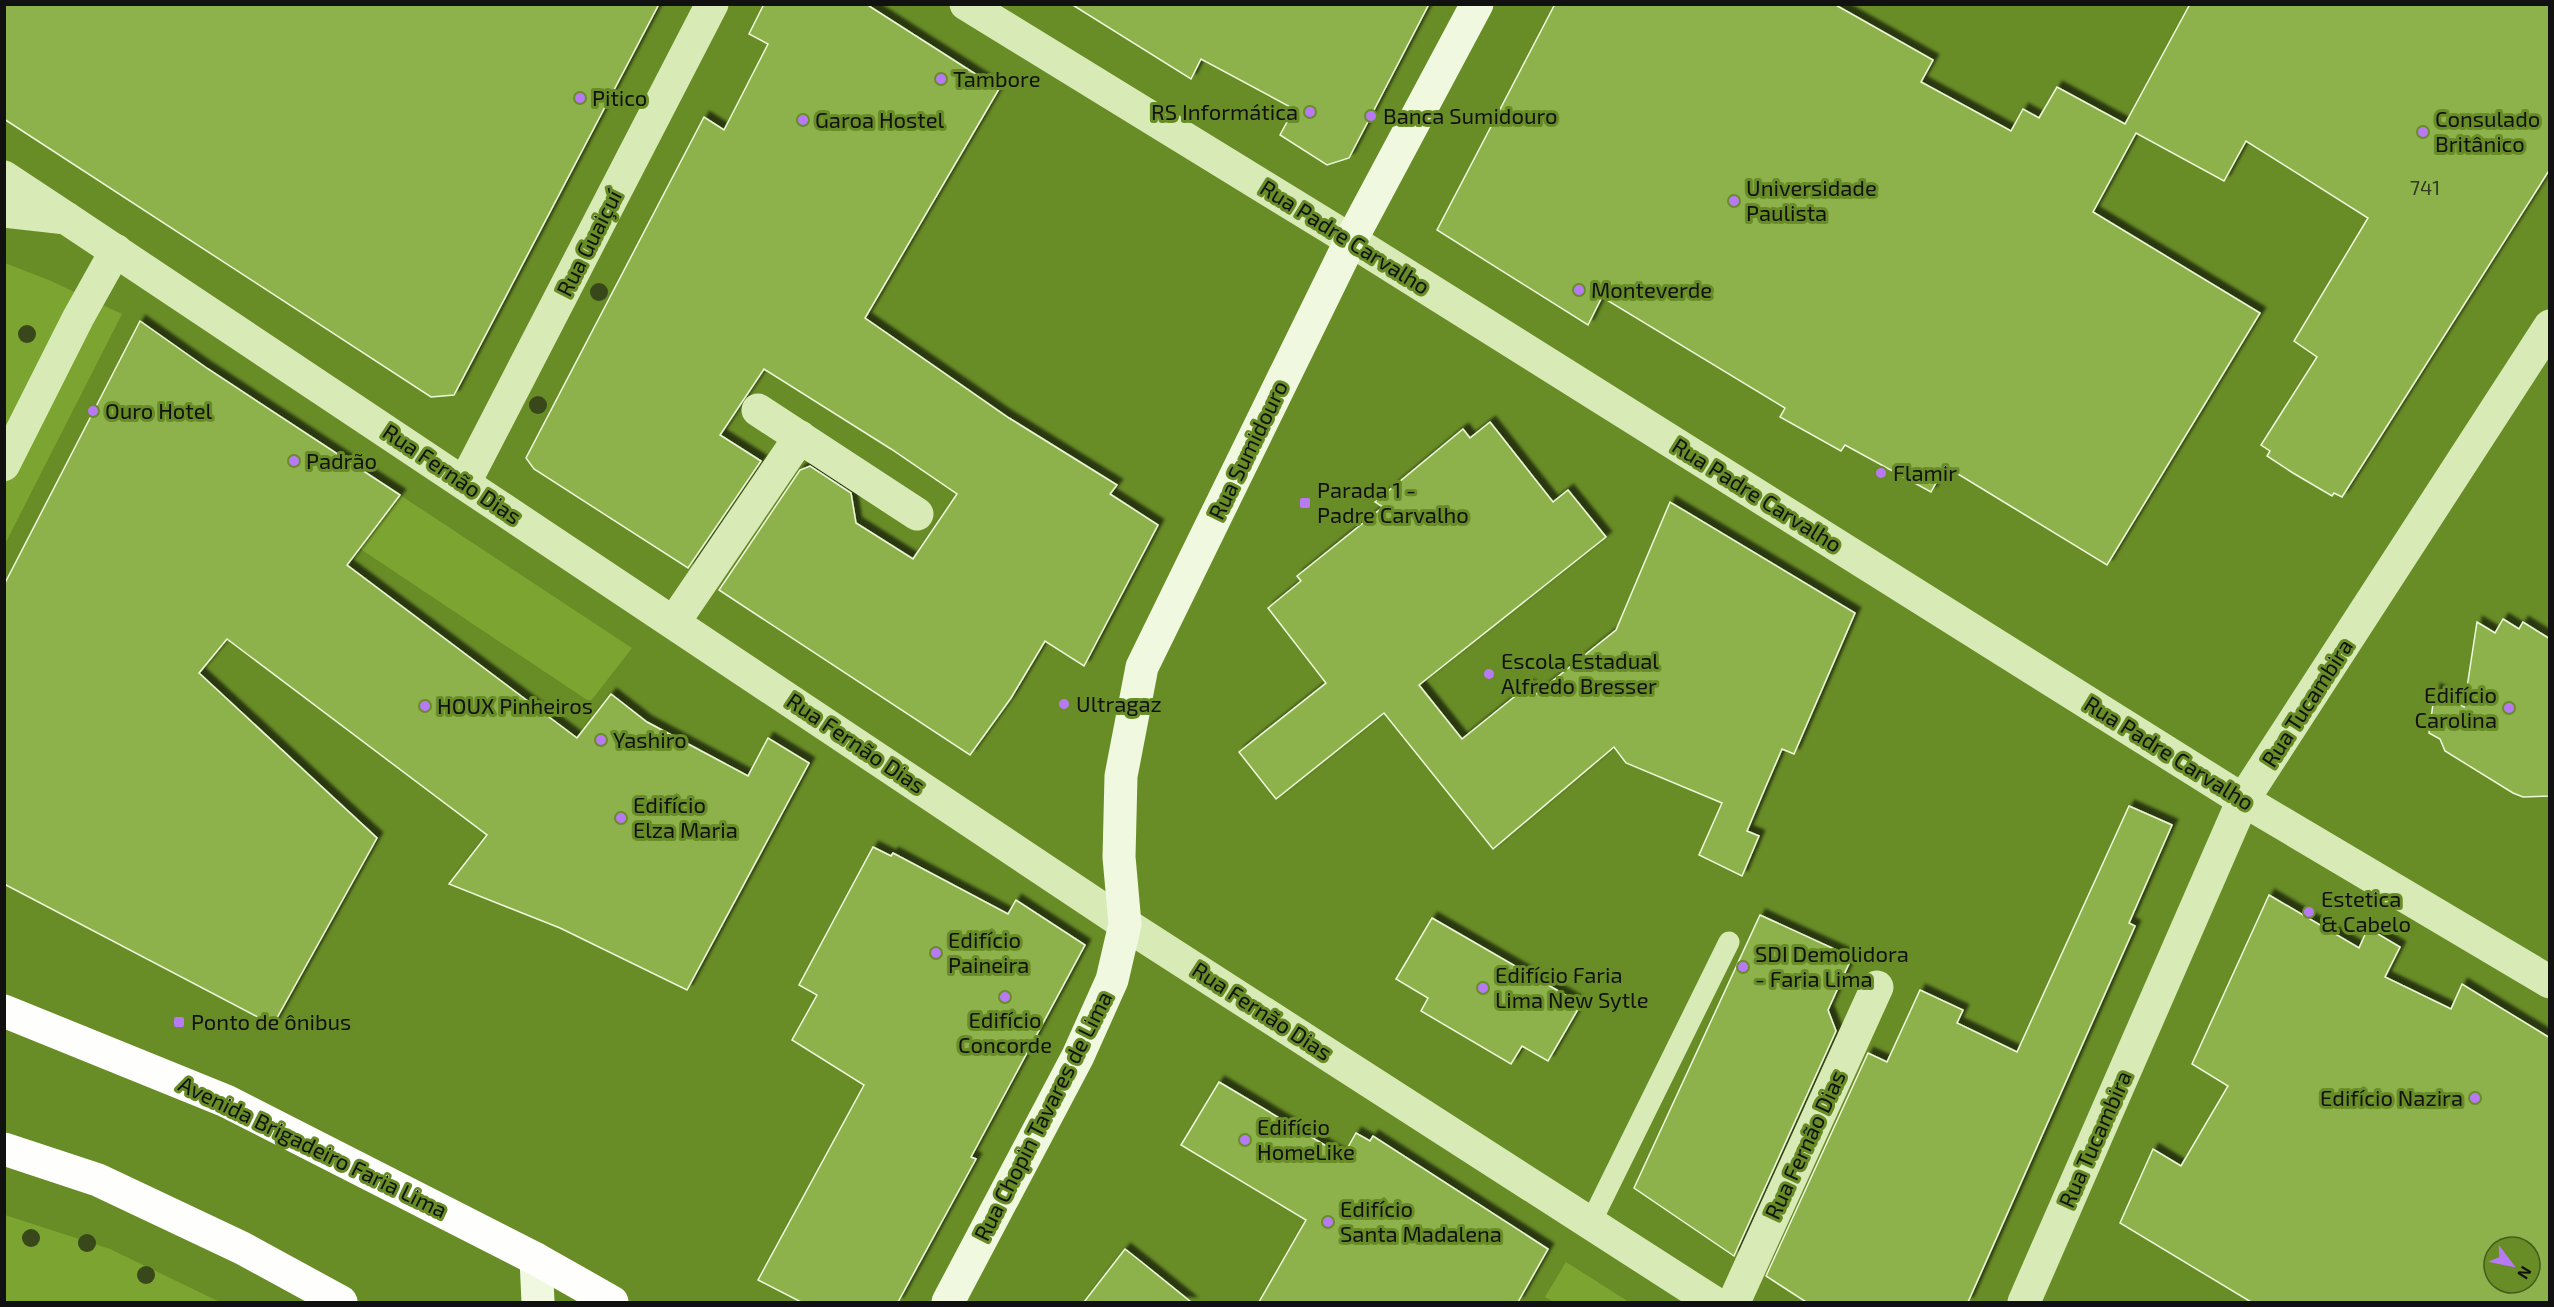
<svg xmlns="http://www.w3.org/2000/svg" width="2554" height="1307" font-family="'Exo 2',sans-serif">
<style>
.green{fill:#7ca430}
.building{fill:#8eb24b;stroke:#eef8da;stroke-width:1.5;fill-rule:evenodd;filter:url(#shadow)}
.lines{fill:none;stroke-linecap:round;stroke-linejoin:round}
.service{stroke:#d8eab5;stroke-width:21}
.pedestrian{stroke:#d8eab5;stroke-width:32}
.minor{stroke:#d8eab5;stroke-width:33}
.tertiary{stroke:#d8eab5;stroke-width:33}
.secondary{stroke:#f0f9e0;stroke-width:33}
.trunk{stroke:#fefefc;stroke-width:33}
.tree{fill:#38481a}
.poi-dot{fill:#b77af3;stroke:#688c26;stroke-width:2}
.labels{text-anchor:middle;stroke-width:6;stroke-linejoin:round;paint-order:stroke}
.number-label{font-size:20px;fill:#303920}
.poi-label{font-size:22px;fill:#111;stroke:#688c26;text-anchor:start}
.street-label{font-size:22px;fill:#111;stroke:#688c26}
</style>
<defs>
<filter id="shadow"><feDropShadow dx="5.5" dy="-5.5" stdDeviation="1.5" flood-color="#0009"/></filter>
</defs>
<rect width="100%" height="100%" fill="#688c26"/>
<g class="green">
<polygon points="5,263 51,281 122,314 5,544"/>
<polygon points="400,495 632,648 590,702 359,548"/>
<polygon points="5,1215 110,1249 220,1302 5,1302"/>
<polygon points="1566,1262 1629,1302 1554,1302 1545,1297"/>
</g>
<g class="building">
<polygon points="4,4 659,4 454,395 431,397 4,119"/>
<polygon points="764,4 866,4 999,89 865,318 1009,418 1117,485 1110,494 1158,525 1084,666 1045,641 1011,698 970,755 719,590 800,470 810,466 851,493 856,523 913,559 957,494 891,449 764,369 720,435 761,461 688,568 534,469 526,458 704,117 724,130 768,44 749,34"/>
<polygon points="1071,4 1429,4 1349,158 1327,165 1280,135 1294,109 1201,59 1191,79"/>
<polygon points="1555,4 1834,4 1933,60 1921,82 2011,131 2023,109 2039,118 2057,87 2125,124 2190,4 2550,4 2550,169 2342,497 2334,493 2332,496 2293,473 2267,456 2270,451 2261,445 2317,357 2294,341 2368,218 2246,141 2224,181 2136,133 2093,212 2260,313 2107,565 1945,466 1931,492 1845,445 1841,451 1780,417 1785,408 1602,297 1588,325 1437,230"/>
<polygon points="140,321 208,369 400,495 347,565 577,738 611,694 647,722 748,776 768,738 809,763 687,990 560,928 449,884 487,835 227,639 199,673 377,838 273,1025 4,884 4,585"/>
<polygon points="1490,422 1553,502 1568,490 1606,537 1419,685 1462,739 1529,685 1536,694 1616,630 1670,502 1855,613 1794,754 1782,749 1766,786 1747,831 1759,836 1742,876 1699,855 1722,803 1626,763 1614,747 1493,849 1384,713 1276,799 1239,752 1326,683 1268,608 1301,581 1297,576 1383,507 1375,502 1463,429 1470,438"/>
<polygon points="2503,619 2519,629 2523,622 2550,639 2550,796 2523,797 2513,793 2445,751 2440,739 2429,733 2435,689 2464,707 2477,622 2495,633"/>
<polygon points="2129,806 2172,825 2129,923 2135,926 1968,1302 1806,1302 1766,1276 1868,1053 1887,1062 1920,990 1963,1010 1957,1023 2017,1052"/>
<polygon points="873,847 891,856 893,853 1008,914 1016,900 1085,945 971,1157 976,1159 898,1302 801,1302 758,1280 864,1085 792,1040 817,995 799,985"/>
<path d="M2269,895L2359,948L2368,928L2400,947L2385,977L2451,1009L2462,984L2550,1038V1302H2251L2120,1223L2153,1149L2181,1166L2228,1086L2192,1064ZM2494,1247H2530V1283H2494Z"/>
<polygon points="1760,915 1852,957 1828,1010 1836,1031 1734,1256 1634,1188"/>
<polygon points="1432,918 1581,1004 1548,1061 1522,1046 1511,1064 1421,1011 1428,998 1396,979"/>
<polygon points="1219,1082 1343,1156 1356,1133 1370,1141 1373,1136 1548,1249 1518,1302 1259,1302 1306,1220 1181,1145"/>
<polygon points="1125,1249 1139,1260 1191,1302 1084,1302"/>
</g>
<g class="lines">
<polyline class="service" points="1591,1222 1729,942"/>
<polyline class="pedestrian" points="4,465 78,318 116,250"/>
<g class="minor">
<polyline points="966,4 1331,228 2243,800 2550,982"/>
<polyline points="4,177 66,218"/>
<polyline points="758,410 917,514"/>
<polyline points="465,482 712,4"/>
<polyline points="674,622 800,437"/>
<polyline points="1734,1302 1877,987"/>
<polyline points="2024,1302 2243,800 2550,326"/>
</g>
<polyline class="tertiary" points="4,211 66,218 1125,924 1713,1302"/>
<g class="secondary">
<polyline points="536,1259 538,1302"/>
<polyline points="948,1302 1078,1056 1112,980 1125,924 1119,857 1121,776 1142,667 1351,240 1477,4"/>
</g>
<g class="trunk">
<polyline points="4,1011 226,1101 536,1259 612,1302"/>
<polyline points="4,1149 98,1180 242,1248 341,1302"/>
</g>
</g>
<g class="tree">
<circle cx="599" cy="292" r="9"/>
<circle cx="27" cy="334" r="9"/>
<circle cx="538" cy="405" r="9"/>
<circle cx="31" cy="1238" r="9"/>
<circle cx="87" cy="1243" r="9"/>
<circle cx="146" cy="1275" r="9"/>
</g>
<g class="poi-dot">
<circle cx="941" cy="79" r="6"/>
<circle cx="580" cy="98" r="6"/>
<circle cx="1310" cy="112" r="6"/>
<circle cx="1371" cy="116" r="6"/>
<circle cx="803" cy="120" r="6"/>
<circle cx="2423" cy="132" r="6"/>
<circle cx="1734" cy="201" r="6"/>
<circle cx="1579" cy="290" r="6"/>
<circle cx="93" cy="411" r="6"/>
<circle cx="294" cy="461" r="6"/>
<circle cx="1881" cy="473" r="6"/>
<rect x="1299" y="497" width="12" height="12" rx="3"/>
<circle cx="1489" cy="674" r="6"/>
<circle cx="1064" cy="704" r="6"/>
<circle cx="425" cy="706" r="6"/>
<circle cx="2509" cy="708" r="6"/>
<circle cx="601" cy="740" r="6"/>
<circle cx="621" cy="818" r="6"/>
<circle cx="2309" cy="912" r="6"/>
<circle cx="936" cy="953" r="6"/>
<circle cx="1743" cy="967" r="6"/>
<circle cx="1483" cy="988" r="6"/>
<circle cx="1005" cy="997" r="6"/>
<rect x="173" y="1016" width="12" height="12" rx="3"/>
<circle cx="2475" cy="1098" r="6"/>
<circle cx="1245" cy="1140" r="6"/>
<circle cx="1328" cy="1222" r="6"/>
</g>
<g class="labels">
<g class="number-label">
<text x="2425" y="195">741</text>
</g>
<g class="poi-label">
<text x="953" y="87">Tambore</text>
<text x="592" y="106">Pitico</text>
<text x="1298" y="120" text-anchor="end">RS Informática</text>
<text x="1383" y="124">Banca Sumidouro</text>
<text x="2435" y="127">Consulado<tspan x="2435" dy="25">Britânico</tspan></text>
<text x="815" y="128">Garoa Hostel</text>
<text x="1746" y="196">Universidade<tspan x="1746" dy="25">Paulista</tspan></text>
<text x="1591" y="298">Monteverde</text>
<text x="105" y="419">Ouro Hotel</text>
<text x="306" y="469">Padrão</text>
<text x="1893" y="481">Flamir</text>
<text x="1317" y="498">Parada 1 -<tspan x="1317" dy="25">Padre Carvalho</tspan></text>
<text x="1501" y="669">Escola Estadual<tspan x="1501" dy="25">Alfredo Bresser</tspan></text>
<text x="2497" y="703" text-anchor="end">Edifício<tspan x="2497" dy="25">Carolina</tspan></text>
<text x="1076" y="712">Ultragaz</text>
<text x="437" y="714">HOUX Pinheiros</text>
<text x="613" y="748">Yashiro</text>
<text x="633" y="813">Edifício<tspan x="633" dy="25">Elza Maria</tspan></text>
<text x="2321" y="907">Estetica<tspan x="2321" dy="25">&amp; Cabelo</tspan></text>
<text x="948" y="948">Edifício<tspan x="948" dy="25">Paineira</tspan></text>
<text x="1755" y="962">SDI Demolidora<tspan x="1755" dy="25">- Faria Lima</tspan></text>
<text x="1495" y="983">Edifício Faria<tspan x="1495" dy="25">Lima New Sytle</tspan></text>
<text x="1005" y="1028" text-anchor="middle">Edifício<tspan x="1005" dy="25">Concorde</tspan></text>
<text x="191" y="1030">Ponto de ônibus</text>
<text x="2463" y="1106" text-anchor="end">Edifício Nazira</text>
<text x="1257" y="1135">Edifício<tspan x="1257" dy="25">HomeLike</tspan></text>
<text x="1340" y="1217">Edifício<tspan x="1340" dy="25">Santa Madalena</tspan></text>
</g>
<g class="street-label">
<text transform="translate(1345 237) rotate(32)" y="8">Rua Padre Carvalho</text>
<text transform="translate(589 243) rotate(-63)" y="8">Rua Guaiçuí</text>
<text transform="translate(1248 450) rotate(-64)" y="8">Rua Sumidouro</text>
<text transform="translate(452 474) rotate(34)" y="8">Rua Fernão Dias</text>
<text transform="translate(1757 495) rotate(32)" y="8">Rua Padre Carvalho</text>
<text transform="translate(2307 703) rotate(-57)" y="8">Rua Tucambira</text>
<text transform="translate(856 743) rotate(34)" y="8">Rua Fernão Dias</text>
<text transform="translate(2169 753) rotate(32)" y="8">Rua Padre Carvalho</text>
<text transform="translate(1262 1011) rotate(33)" y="8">Rua Fernão Dias</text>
<text transform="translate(1043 1116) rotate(-63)" y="8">Rua Chopin Tavares de Lima</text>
<text transform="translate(2095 1139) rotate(-66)" y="8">Rua Tucambira</text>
<text transform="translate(1805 1145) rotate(-65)" y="8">Rua Fernão Dias</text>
<text transform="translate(313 1147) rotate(26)" y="8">Avenida Brigadeiro Faria Lima</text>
</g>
</g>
<rect width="2554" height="1307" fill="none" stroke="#111111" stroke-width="12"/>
<g transform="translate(2512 1265) rotate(122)"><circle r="28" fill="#688c26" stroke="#455b1e" stroke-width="1.5"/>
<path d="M0-4.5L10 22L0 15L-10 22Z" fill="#b77af3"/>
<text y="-9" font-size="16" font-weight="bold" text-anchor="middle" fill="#111111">N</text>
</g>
</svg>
